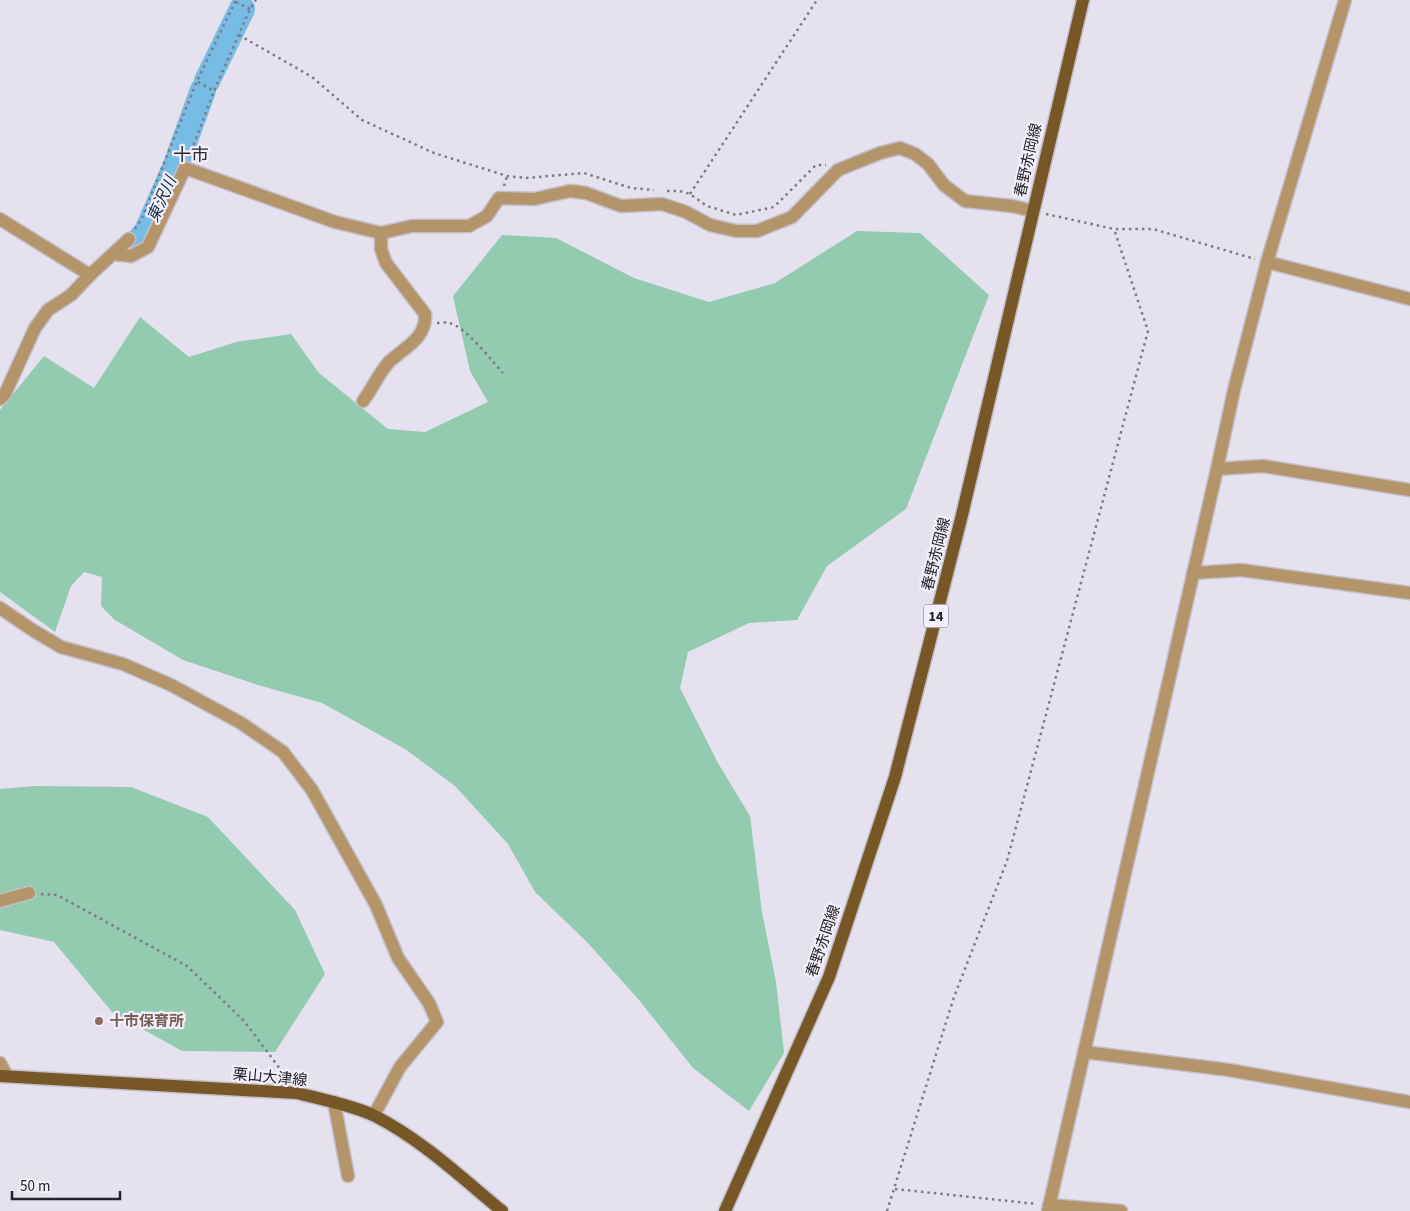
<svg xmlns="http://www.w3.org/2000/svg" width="1410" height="1211" font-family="'Source Sans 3','Noto Sans JP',sans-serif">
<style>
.green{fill:#92cbaf}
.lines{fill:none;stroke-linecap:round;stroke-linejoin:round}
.river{stroke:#76bce5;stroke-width:26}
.minor-casing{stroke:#c3bfca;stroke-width:15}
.major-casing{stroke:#c3bfca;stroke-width:15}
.path{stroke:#7d7a83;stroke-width:2.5;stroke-dasharray:2.5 4;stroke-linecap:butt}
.minor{stroke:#b4956a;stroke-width:12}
.major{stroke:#785727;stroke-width:12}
.education-dot{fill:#8d6e63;stroke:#f3eefc;stroke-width:2}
.labels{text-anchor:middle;stroke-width:4.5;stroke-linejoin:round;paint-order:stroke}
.shield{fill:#f3eefc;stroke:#625f67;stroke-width:1}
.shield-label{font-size:14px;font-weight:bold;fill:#242227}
.street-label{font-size:15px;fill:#242227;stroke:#f3eefc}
.education-label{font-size:15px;font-weight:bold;fill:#785e54;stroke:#f3eefc;text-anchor:start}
.water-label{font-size:16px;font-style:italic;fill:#0e2e40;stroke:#f3eefc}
.quarter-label{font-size:18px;fill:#2b2731;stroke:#f3eefc}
</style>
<rect width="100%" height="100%" fill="#e6e1ee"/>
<g class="green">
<polygon points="857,231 920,233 989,295 906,509 827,566 797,620 749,623 688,652 680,688 718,763 750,816 762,912 776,982 784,1053 749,1111 693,1068 639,1000 587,942 535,892 508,844 455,786 405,749 322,703 258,685 183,660 115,620 101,606 102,577 84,572 71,586 55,632 0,592 0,410 44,356 94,388 140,317 189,357 236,342 291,334 319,373 388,429 425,432 488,402 470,371 453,296 502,235 556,238 634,278 709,302 775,283"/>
<polygon points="34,786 131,787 208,817 295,910 325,974 275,1052 182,1051 112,1012 54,942 0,930 0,789"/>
</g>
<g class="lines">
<g class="river">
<polyline points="207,81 242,9"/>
<polyline points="132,249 147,231 176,165 203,90"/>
</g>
<g class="minor-casing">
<g id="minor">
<polyline points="0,219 90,275"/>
<polyline points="113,254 131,256 148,247 185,168 335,222 381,233 412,226 469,226 487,216 499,198 534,199 570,191 586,193 621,206 662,204 686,212 710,225 736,231 757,231 792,217 838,170 880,153 900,148 915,154 928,164 944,185 965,201 1012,206 1033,211"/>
<polyline points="1267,262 1410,299"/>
<polyline points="0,399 5,394 35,328 48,310 71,295 90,275 129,239"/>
<path d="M363,401C372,389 379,373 389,362C404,348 427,338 425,314L386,263L381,249V233"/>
<polyline points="1217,469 1263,466 1410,490"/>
<polyline points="1193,573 1241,570 1410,593"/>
<polyline points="0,608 34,631 61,647 123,664 171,685 241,723 283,752 312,790 376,905 398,958 429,1003 437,1022 400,1067 374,1115"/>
<polyline points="0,901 29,893"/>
<polyline points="1084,1052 1229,1070 1410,1102"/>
<polyline points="0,1063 7,1076"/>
<polyline points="334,1102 348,1176"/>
<polyline points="1049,1205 1121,1211"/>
<polyline points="1048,1211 1217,469 1234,390 1267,262 1345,0"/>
</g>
</g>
<g class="major-casing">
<g id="major">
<path d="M0,1076L297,1093C320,1099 355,1106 375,1116C422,1140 462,1178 502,1211"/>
<polyline points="725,1211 829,977 895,777 962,515 1083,0"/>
</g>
</g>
<g class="path">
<polyline points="236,2 250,9"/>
<polyline points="239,35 312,77 362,120 434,153 507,176 526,178 584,173 631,188 654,190"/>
<polyline points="198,82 214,91"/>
<polyline points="189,157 214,91 250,9 256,0"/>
<polyline points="504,186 507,176"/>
<polyline points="667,191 680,191 690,194 707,206 736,215 774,207 816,165 826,165"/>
<polyline points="690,194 817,0"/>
<polyline points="1046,214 1114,229 1153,229 1255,259"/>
<polyline points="135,229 142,218 197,81 236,0"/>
<path d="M437,323C441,323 446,322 449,323C465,326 492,361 503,373"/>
<polyline points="41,894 57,895 187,966 244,1021 287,1078"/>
<polyline points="895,1189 1037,1204"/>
<polyline points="887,1211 954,997 1007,861 1148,331 1114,229"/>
</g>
<use href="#minor" class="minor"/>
<use href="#major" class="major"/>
</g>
<circle class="education-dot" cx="99" cy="1021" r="5"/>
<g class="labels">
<rect class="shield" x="923.5" y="604.5" width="25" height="23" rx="4"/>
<g class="shield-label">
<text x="936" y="621">14</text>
</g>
<g class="street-label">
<text transform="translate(1028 160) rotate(-77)" y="5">春野赤岡線</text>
<text transform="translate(936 554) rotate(-76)" y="5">春野赤岡線</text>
<text transform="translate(823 941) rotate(-71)" y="5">春野赤岡線</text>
<text transform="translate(270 1077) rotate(5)" y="5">栗山大津線</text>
</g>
<g class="education-label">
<text x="109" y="1026">十市保育所</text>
</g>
<g class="water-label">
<text transform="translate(161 199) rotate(-66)" y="6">東沢川</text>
</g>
<g class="quarter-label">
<text x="191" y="161">十市</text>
</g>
</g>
<path d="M12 1191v8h108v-8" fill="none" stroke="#242227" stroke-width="2.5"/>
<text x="20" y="1191" font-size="15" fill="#242227" stroke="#f3eefc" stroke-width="4" paint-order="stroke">50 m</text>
</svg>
